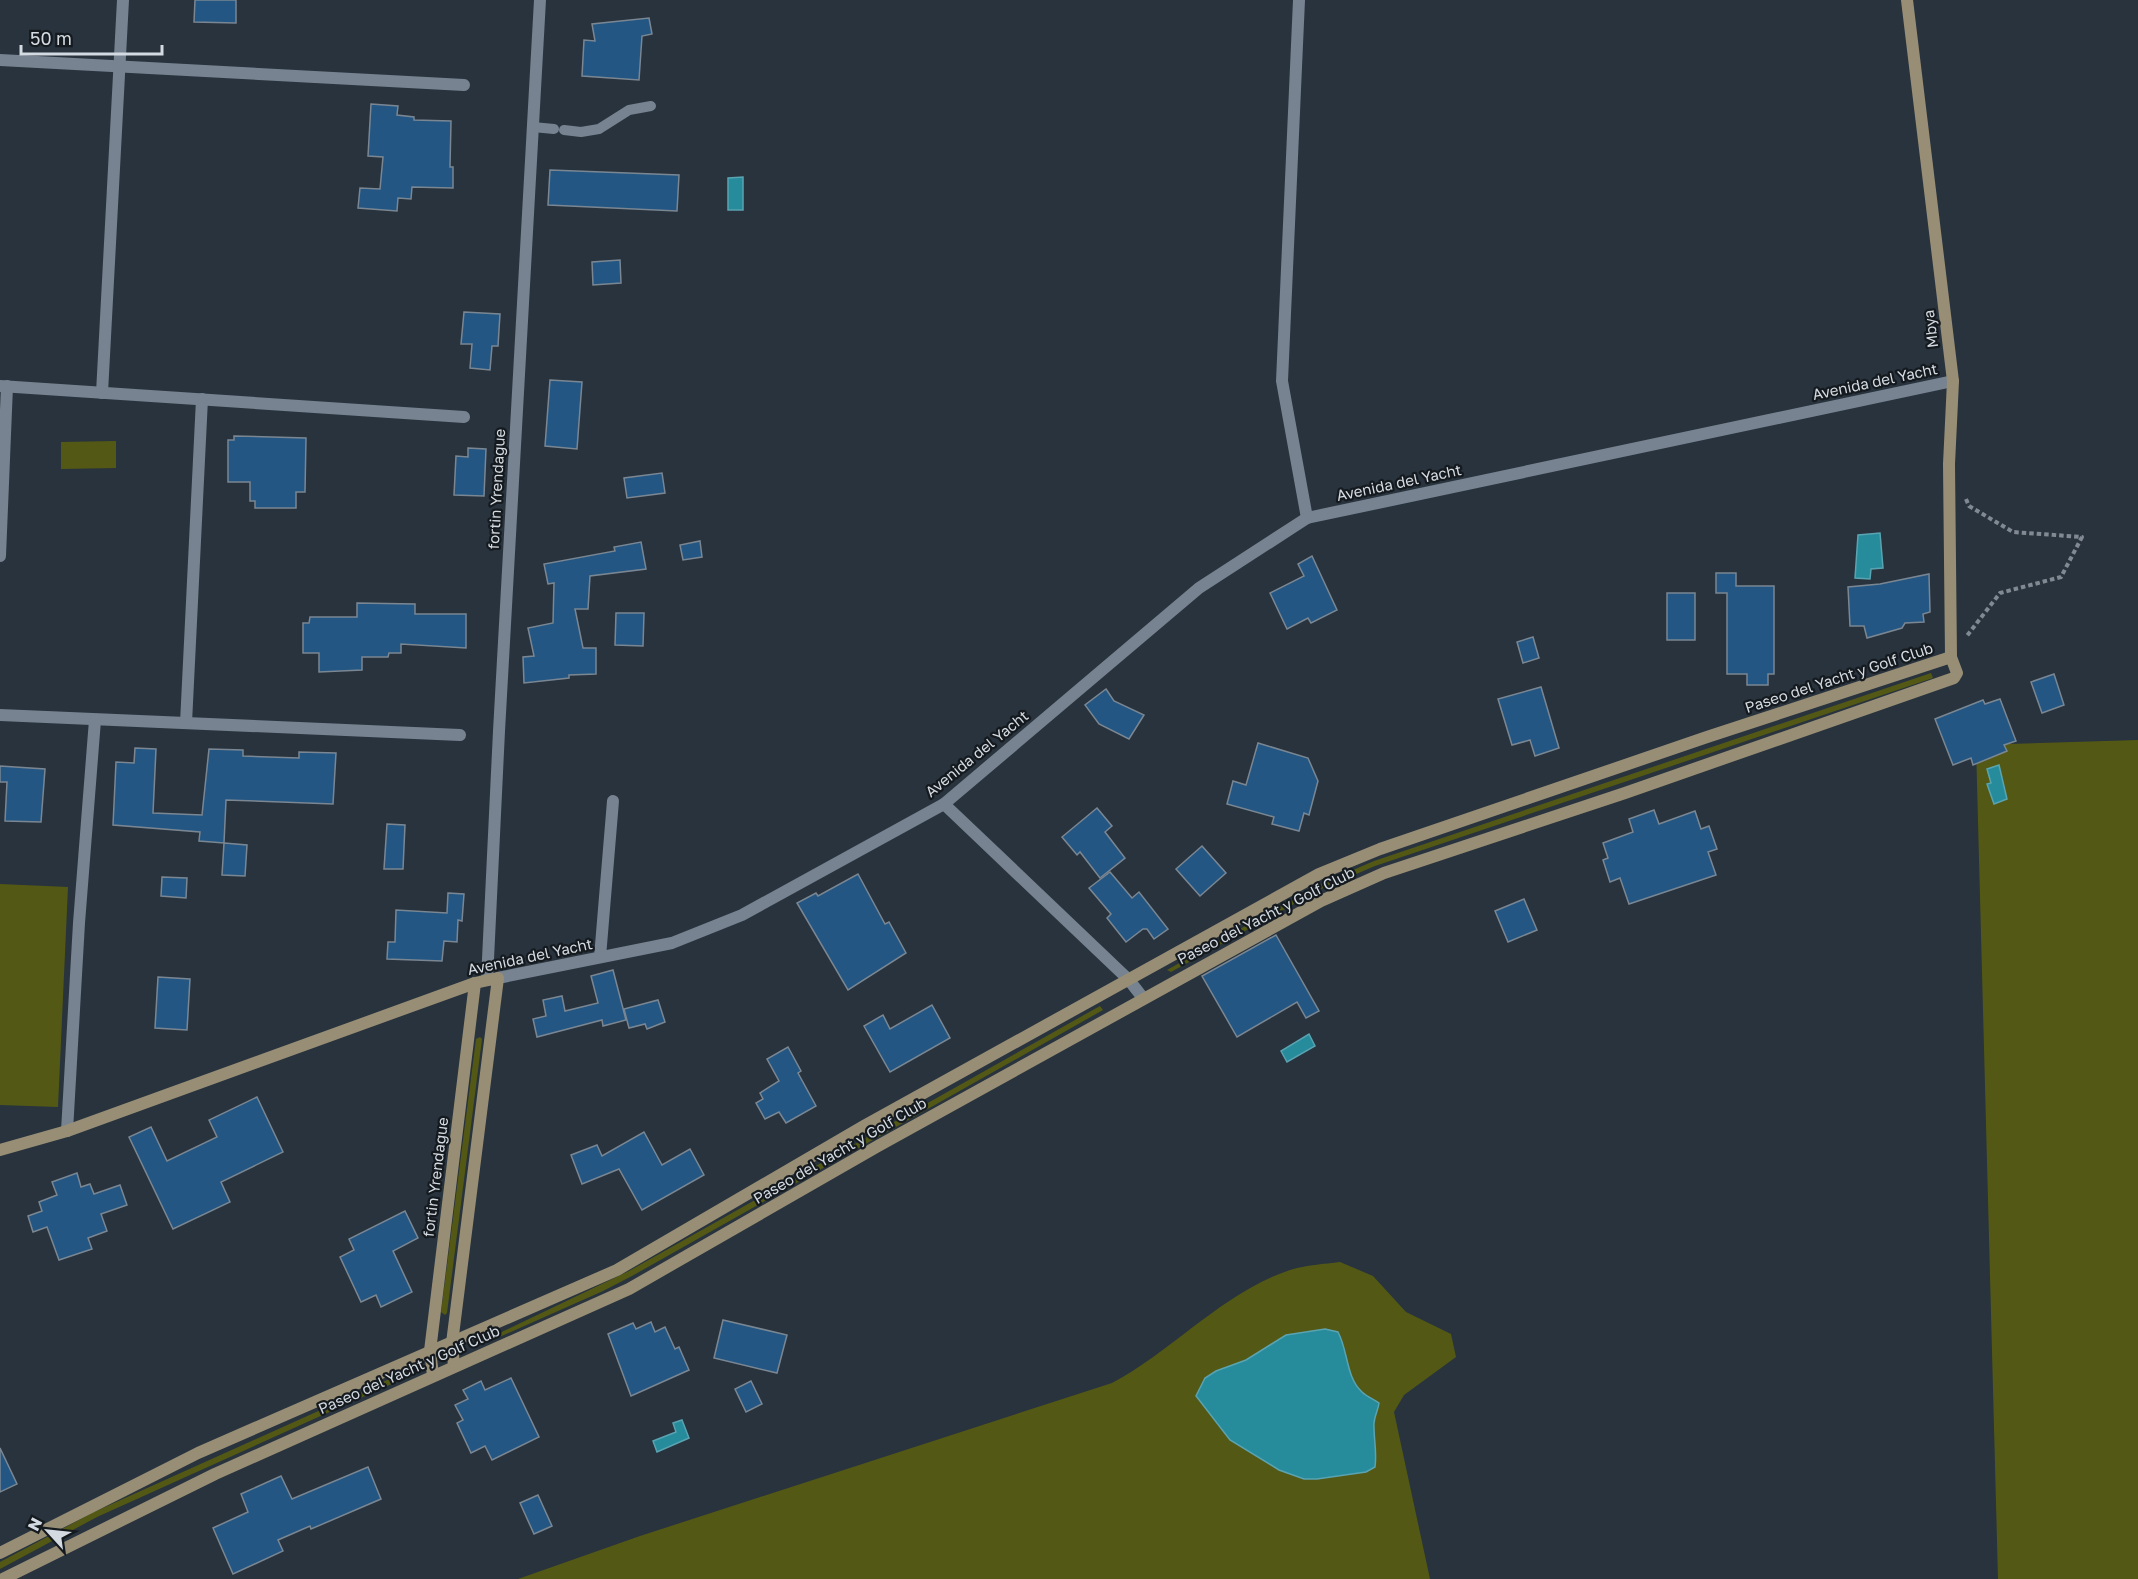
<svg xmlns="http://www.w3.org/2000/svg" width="2138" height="1579" font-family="'Golos Text',sans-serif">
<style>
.green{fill:#535914}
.water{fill:#268c9c;stroke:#5aa3b1;stroke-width:1.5}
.building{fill:#235683;stroke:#7a8793;stroke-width:1.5}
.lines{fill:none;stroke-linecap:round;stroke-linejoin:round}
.path{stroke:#818a93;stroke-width:4;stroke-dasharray:4.5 3;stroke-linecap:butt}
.lane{stroke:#778390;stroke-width:10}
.street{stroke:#778390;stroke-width:12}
.secondary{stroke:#988e75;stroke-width:12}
.labels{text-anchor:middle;stroke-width:4.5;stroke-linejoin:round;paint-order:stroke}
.street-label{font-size:15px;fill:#d3dae1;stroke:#151a1f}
</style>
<rect width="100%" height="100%" fill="#28333e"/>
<g class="green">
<polygon points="116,441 116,468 61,469 61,442"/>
<polygon points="1931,673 1933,678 1375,866 1321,889 1171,972 1167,970 1318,885 1374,861"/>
<polygon points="2138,740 2138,1579 1998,1579 1976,745"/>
<polygon points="0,884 68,887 58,1107 0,1105"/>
<polygon points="1100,1006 1103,1010 632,1276 603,1291 486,1343 483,1341 629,1271"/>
<polygon points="480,1037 482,1039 447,1313 445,1315 441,1312 476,1039"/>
<path d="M1340,1262L1373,1276L1406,1312L1451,1334L1456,1357L1404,1395L1394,1412L1430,1579H518L640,1536L1112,1383C1174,1350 1223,1292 1290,1270C1306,1265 1324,1264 1340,1262Z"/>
<polygon points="416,1367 418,1372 97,1517 0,1569 0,1562 94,1512"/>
</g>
<g class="water">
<polygon points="743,177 743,210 728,210 728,178"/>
<polygon points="1880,533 1883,568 1871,569 1870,579 1855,578 1858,535"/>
<polygon points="1999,765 2007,799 1994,804 1987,784 1991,783 1987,769"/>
<polygon points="1309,1034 1315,1046 1287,1062 1281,1051"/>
<path d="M1325,1329L1338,1332C1348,1350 1346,1378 1362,1392C1366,1396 1373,1399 1379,1403C1378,1411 1373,1419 1374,1427C1374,1441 1377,1452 1375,1467L1366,1472L1317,1479H1304L1279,1470L1230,1440L1196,1396L1205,1378L1216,1371L1246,1360L1286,1335Z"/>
<polygon points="682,1420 689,1438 657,1452 653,1441 676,1432 673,1423"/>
</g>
<g class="building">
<polygon points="195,0 236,0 236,23 194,22"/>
<polygon points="649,18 652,34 642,36 639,80 582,76 584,40 595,41 592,24"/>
<polygon points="371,104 398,106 397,115 414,117 414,120 451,121 450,167 453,167 453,188 412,187 411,199 398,198 397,211 358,208 360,188 380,189 383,157 368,156"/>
<polygon points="550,170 679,175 677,211 548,205"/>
<polygon points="620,260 621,283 593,285 592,262"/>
<polygon points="464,312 500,314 498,346 492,346 490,370 470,368 472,344 461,344"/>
<polygon points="550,380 582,382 577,449 545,446"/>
<polygon points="234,436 306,438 305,492 296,492 296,508 255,508 255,501 250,501 250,482 228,482 228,440 234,440"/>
<polygon points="468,448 486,449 484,496 454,495 456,456 468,457"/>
<polygon points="662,473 665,493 627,498 624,478"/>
<polygon points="700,541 702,557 683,560 680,545"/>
<polygon points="641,542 646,569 590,576 588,609 575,609 583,648 596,648 596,674 569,675 569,678 524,683 523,657 534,656 528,628 553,623 554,583 548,584 544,564 615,551 614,547"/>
<polygon points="1312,556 1337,610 1311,623 1308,618 1287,629 1270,593 1304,576 1298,564"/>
<polygon points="1716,573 1736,573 1736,586 1774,586 1774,674 1768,674 1768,685 1747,685 1747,674 1727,674 1727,593 1716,593"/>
<polygon points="1929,574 1930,612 1923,614 1924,622 1905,623 1902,628 1867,638 1864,626 1850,626 1848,587 1880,584"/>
<rect x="1667" y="593" width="28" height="47"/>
<polygon points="357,603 415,604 415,614 466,614 466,648 401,644 401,653 389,653 388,657 362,657 362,670 319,672 319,653 303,653 303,623 309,623 310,617 357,617"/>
<polygon points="616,613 644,613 643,646 615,645"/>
<polygon points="1533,637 1539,658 1523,663 1517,642"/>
<polygon points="2054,674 2064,705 2042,713 2031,682"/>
<polygon points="1541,687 1559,748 1535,756 1530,740 1512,745 1498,699"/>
<polygon points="1106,689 1114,701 1144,715 1129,739 1099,724 1085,705"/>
<polygon points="2000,699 2016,741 2004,745 2007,751 1973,765 1971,758 1953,765 1935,719 1983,700 1985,704"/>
<polygon points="1258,743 1308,758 1318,781 1309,815 1304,813 1299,831 1272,824 1274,817 1227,804 1233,781 1246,785"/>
<polygon points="135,748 156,749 153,813 202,815 209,749 243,750 243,756 299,758 299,752 336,753 333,804 226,800 224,843 199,841 200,832 113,825 116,762 134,763"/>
<polygon points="0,766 45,769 41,822 5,821 7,782 0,782"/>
<polygon points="1097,808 1112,826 1105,832 1125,858 1100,878 1080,852 1077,855 1062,837"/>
<polygon points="1654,810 1659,824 1695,811 1701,829 1709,826 1717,849 1708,852 1716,875 1629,904 1620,878 1610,882 1603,860 1608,858 1603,843 1633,832 1629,819"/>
<polygon points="387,824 405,825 403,869 384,869"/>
<polygon points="224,843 247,845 245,876 222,875"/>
<polygon points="1202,846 1226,873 1200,896 1176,869"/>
<polygon points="1110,872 1132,898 1139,892 1168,929 1154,939 1147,929 1143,929 1126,942 1107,918 1111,914 1089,888"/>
<polygon points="858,874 885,924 889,922 906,953 848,990 797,903 816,893 818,896"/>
<polygon points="162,877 187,878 186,898 161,896"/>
<polygon points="448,893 464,894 462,921 458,920 457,942 444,941 442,961 387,959 388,942 395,942 396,910 447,913"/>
<polygon points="1524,899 1537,930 1508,942 1495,911"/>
<polygon points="1276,935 1319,1011 1306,1018 1297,1002 1237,1037 1202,976"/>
<polygon points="613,970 626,1020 603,1026 602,1020 537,1037 533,1019 546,1016 543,1000 562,996 565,1011 598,1003 591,976"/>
<polygon points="158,977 190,979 187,1030 155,1028"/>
<polygon points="658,1000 665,1022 647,1029 645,1024 629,1028 624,1009"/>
<polygon points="932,1005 950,1038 890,1072 864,1026 883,1015 890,1029"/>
<polygon points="788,1047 801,1071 798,1073 816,1106 786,1123 779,1112 765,1119 756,1103 763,1099 760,1093 779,1081 767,1059"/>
<polygon points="257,1097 283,1152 221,1182 230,1202 173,1229 129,1137 151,1127 167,1161 217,1137 209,1120"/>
<polygon points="644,1132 662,1165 690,1149 704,1175 642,1210 619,1169 582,1184 571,1155 597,1145 602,1156"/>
<polygon points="77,1173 81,1187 90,1184 94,1194 120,1185 127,1205 101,1214 107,1231 88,1238 92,1249 59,1260 47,1227 33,1232 28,1216 42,1211 39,1202 57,1195 52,1182"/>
<polygon points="405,1211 418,1238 393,1251 412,1292 381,1307 376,1295 361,1302 340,1257 354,1250 349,1239"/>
<polygon points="723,1320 787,1335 777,1373 714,1358"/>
<polygon points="651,1322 655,1332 665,1327 675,1349 679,1347 689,1370 631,1396 608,1334 633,1323 636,1329"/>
<polygon points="511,1378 539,1437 492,1460 485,1446 471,1453 457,1423 463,1420 455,1405 468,1399 463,1390 481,1381 485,1390"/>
<polygon points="751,1381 762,1404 746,1412 735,1389"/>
<polygon points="0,1448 17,1484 0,1492"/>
<polygon points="368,1467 381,1499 311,1529 310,1526 278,1540 283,1551 233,1574 213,1528 248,1512 241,1494 281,1476 292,1499"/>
<polygon points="538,1495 552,1526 534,1534 520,1503"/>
</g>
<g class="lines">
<polyline class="path" points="1966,499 1969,506 2013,532 2082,537 2061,577 2000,593 1966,637"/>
<g class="lane">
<polyline points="533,127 554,129"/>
<polyline points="564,130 581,132 599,129 629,110 651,106"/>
</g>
<g class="street">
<polyline points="1299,0 1282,381 1307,518"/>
<polyline points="0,60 464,85"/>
<polyline points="0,386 464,417"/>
<polyline points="102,393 123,0"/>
<polyline points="0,556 7,386"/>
<polyline points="0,715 460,735"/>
<polyline points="186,723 202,399"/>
<polyline points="944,804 1129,980 1143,998"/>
<polyline points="600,957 613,801"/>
<polyline points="498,978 672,943 742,915 944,804 1199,588 1307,518 1953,381"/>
<polyline points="487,980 499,731 540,0"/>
<polyline points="67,1131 79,923 95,720"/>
</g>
<g class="secondary">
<polyline points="0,1150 67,1131 475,983 498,978 452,1343 454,1366"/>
<polyline points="433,1375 430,1351 475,983"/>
<polyline points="0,1553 198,1453 617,1270 864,1126 1319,874 1380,849 1707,737 1951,657"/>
<polyline points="3,1579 215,1474 629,1289 878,1146 1321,901 1384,873 1625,793 1954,678 1957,673 1951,657 1949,464 1953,381 1907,0"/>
</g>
</g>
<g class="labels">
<g class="street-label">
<text transform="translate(1931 329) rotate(-97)" y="5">Mbya</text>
<text transform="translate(1875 382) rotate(-12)" y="5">Avenida del Yacht</text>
<text transform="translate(1399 483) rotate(-12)" y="5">Avenida del Yacht</text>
<text transform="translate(497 489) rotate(-87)" y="5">fortin Yrendague</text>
<text transform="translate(1839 678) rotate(-18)" y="5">Paseo del Yacht y Golf Club</text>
<text transform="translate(977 754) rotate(-39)" y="5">Avenida del Yacht</text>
<text transform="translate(1266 916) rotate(-27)" y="5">Paseo del Yacht y Golf Club</text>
<text transform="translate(530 957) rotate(-12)" y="5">Avenida del Yacht</text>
<text transform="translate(840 1151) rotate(-30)" y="5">Paseo del Yacht y Golf Club</text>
<text transform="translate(436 1177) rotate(-83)" y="5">fortin Yrendague</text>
<text transform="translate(409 1370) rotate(-24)" y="5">Paseo del Yacht y Golf Club</text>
</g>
</g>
<g transform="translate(48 1531) rotate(297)" stroke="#151a1f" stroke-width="4.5" paint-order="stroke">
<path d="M0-4.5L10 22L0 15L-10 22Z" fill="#d3dae1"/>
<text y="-9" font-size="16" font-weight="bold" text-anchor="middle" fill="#d3dae1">N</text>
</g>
<path d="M21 45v9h141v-9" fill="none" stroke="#d3dae1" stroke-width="3"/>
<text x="30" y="45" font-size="18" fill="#d3dae1" stroke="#151a1f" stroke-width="4.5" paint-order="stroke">50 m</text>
</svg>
